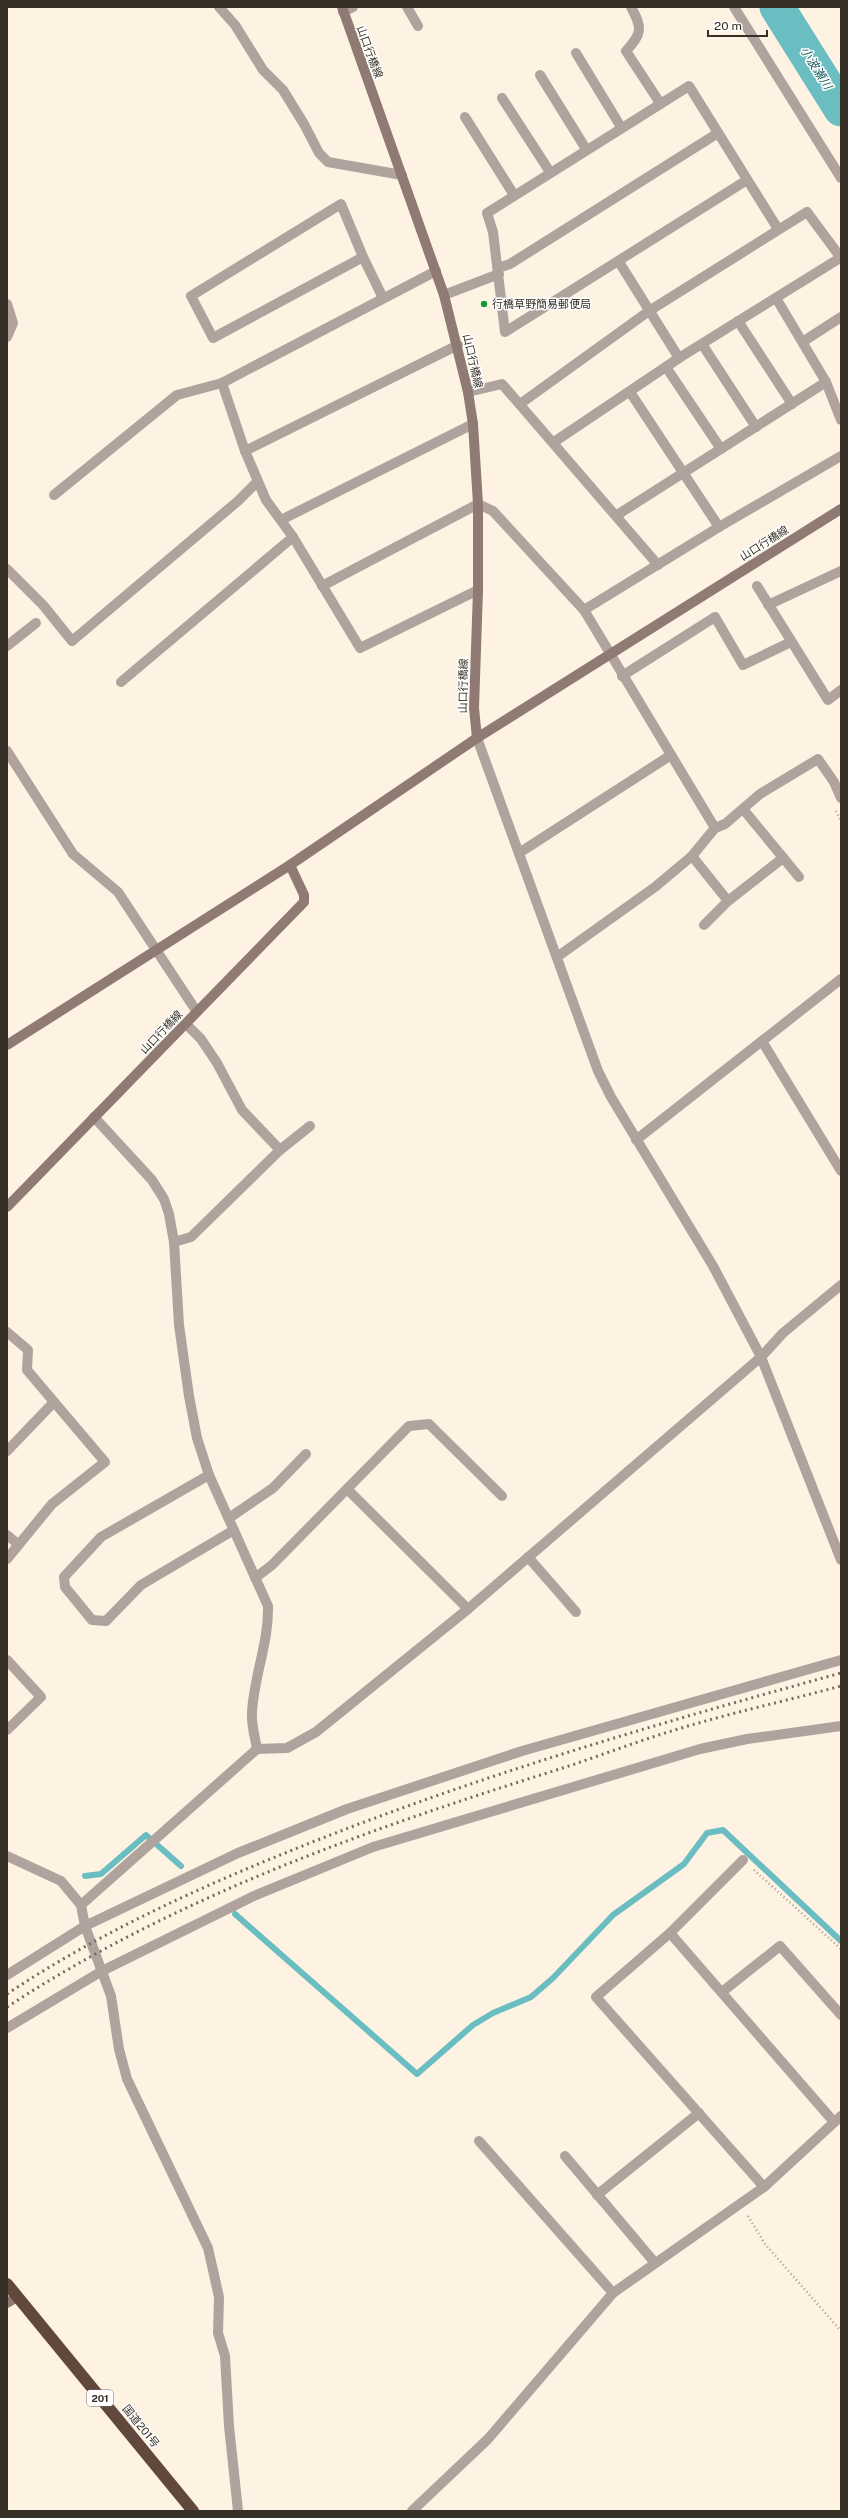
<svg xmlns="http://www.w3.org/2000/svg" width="848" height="2518" font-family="'Public Sans','Noto Sans JP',sans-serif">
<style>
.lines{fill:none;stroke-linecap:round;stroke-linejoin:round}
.stream{stroke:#6abdc1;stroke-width:6}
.river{stroke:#6abdc1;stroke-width:35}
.path{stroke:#a39a8d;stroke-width:2.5;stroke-dasharray:1 3;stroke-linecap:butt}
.street{stroke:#b0a39d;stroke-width:10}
.secondary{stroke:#8f7b73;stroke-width:10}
.highway{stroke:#62483c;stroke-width:12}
.rail{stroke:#746c60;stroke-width:3;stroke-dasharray:2 4;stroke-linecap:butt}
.poi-dot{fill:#1a992c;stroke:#fff;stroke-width:1.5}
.labels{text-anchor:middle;stroke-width:3;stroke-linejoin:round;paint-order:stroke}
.shield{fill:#fff;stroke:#726d66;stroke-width:1}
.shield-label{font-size:10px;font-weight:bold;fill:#362f25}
.street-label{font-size:11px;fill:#362f25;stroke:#fff}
.poi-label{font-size:11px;fill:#362f25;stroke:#fff;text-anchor:start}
.water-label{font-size:12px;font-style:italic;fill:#145b5e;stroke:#fff}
</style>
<rect width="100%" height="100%" fill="#fef3e3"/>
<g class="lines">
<g class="stream">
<polyline points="85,1876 101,1874 146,1835 181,1866"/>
<polyline points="235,1914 417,2074 473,2025 493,2013 531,1997 553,1978 613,1915 684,1864 707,1833 723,1830 841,1941"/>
</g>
<polyline class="river" points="777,7 841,109"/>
<g class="path">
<polyline points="836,811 841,821"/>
<polyline points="754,1870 841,1949"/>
<polyline points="748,2216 765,2244 841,2331"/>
</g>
<g class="street">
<polyline points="219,7 235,25 263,70 283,90 304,124 319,153 328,162 402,175"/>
<polyline points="407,7 418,26"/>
<path d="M631,7C643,29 642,33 626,51L660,103"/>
<polyline points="734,7 841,178"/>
<polyline points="343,12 353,7"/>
<polyline points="576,53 621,127"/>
<polyline points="540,75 586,149"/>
<polyline points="502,98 550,172"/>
<polyline points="465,117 514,195"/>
<polyline points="747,180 505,332 493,232 487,213 689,86 778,229"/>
<polyline points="363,257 213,338 191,296 341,204 363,257 383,298"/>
<polyline points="619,262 679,358"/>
<polyline points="498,268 510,264 718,133"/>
<polyline points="436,271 222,383 245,451 266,500 293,537 360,648 478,590"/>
<polyline points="444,295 499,274"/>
<polyline points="776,298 826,382 841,420"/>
<polyline points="7,304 13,323 7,337"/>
<polyline points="738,321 792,404"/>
<polyline points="804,341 841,317"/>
<polyline points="702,344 756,427"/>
<polyline points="666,367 721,449"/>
<polyline points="468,392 502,384 658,565"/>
<polyline points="630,392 719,527"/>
<polyline points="520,404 649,311 807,212 841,258"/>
<polyline points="554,442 679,358 840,258"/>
<polyline points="245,451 458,345"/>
<polyline points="54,495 177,395 222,383"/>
<polyline points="617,515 826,382"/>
<polyline points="281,520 473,424"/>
<polyline points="7,569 43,605 72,641 238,501 257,482"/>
<polyline points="322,586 478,504 493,511 584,610 715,828"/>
<polyline points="757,586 828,700 841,690"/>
<polyline points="768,605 841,571"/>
<polyline points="584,610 719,527 841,456"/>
<polyline points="7,646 36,623"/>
<polyline points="622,676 715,617 743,665 791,642"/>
<polyline points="121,682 293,537"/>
<polyline points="477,738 598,1071 611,1097 713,1266 761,1357 841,1560"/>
<polyline points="7,751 73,854 118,892 197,1012"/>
<polyline points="743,809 799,877"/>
<polyline points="519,853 671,755"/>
<polyline points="692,856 728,901"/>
<polyline points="704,925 728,901 783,858"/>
<polyline points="557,957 655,887 692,856 715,828 725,824 760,794 818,759 834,782 841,798"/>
<polyline points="186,1024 201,1039 217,1063 242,1110 280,1150"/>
<polyline points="762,1041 841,1171"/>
<path d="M94,1117L152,1180L164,1199L169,1214L174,1242L179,1325L189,1396L197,1438L209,1475L268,1606C269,1642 254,1676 252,1712C251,1724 255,1737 257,1749"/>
<polyline points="636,1140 841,979"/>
<polyline points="174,1242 191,1237 280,1150 310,1126"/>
<polyline points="7,1332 28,1350 27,1370 105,1462 52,1504 7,1559"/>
<polyline points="7,1451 54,1402"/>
<polyline points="209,1475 101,1537 64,1577 65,1587 92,1620 106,1621 141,1585 234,1530"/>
<polyline points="347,1489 468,1609"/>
<polyline points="229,1518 273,1488 306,1454"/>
<polyline points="7,1535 18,1544"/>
<polyline points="528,1557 576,1612"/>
<polyline points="255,1578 272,1565 409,1426 429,1424 502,1496"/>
<polyline points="7,1660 41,1697 7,1730"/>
<polyline points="7,1856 61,1881 81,1905 85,1926 111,1996 119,2049 127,2079 208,2248 219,2297 218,2333 225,2356 229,2426 238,2511"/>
<polyline points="743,1860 670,1933 596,1997 764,2187"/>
<polyline points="81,1905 257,1749 287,1748 316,1732 468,1609 761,1357 783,1333 841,1285"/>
<polyline points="670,1933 834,2122"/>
<polyline points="7,1975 85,1926 238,1853 347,1809 522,1751 841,1660"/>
<polyline points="722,1992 780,1946 841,2015"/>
<polyline points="7,2028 102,1971 254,1896 373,1847 700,1749 747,1739 841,1726"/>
<polyline points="479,2141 613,2293"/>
<polyline points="565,2156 655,2263"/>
<polyline points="597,2195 699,2113"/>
<polyline points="412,2511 488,2439 613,2293 764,2187 841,2116"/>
</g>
<g class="secondary">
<polyline points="342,7 444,295 468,392 473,424 478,504 478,590 474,708 477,738"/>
<polyline points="7,1045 290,865 477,738 841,509"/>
<polyline points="7,1207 304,902 304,895 290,865"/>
<polyline points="7,2303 17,2297"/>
</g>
<polyline class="highway" points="7,2284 193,2511"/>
<g class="rail">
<path d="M7,1994C100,1932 202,1886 305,1845C480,1775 659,1723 841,1673"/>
<path d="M7,2007C172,1899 360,1832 547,1773C586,1761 624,1746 662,1734C721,1715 782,1702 841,1686"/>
</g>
</g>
<circle class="poi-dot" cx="484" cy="304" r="4"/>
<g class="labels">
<rect class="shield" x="87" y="2390" width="26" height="16" rx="3"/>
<g class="shield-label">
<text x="100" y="2402">201</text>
</g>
<g class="street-label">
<text transform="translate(370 52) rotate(70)" y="4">山口行橋線</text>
<text transform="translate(473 361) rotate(77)" y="4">山口行橋線</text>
<text transform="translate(764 543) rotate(-32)" y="4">山口行橋線</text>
<text transform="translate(463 686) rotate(-89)" y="4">山口行橋線</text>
<text transform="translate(161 1032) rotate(-46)" y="4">山口行橋線</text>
<text transform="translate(141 2426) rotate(51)" y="4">国道201号</text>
</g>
<g class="poi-label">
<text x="492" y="308">行橋草野簡易郵便局</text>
</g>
<g class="water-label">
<text transform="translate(816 68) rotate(58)" y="4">小波瀬川</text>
</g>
</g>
<rect width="848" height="2518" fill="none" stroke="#362f25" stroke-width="16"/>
<path d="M708 30v6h59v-6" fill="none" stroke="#362f25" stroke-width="2"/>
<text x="714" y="30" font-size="12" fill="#362f25" stroke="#ffffff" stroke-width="3" paint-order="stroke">20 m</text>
</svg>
